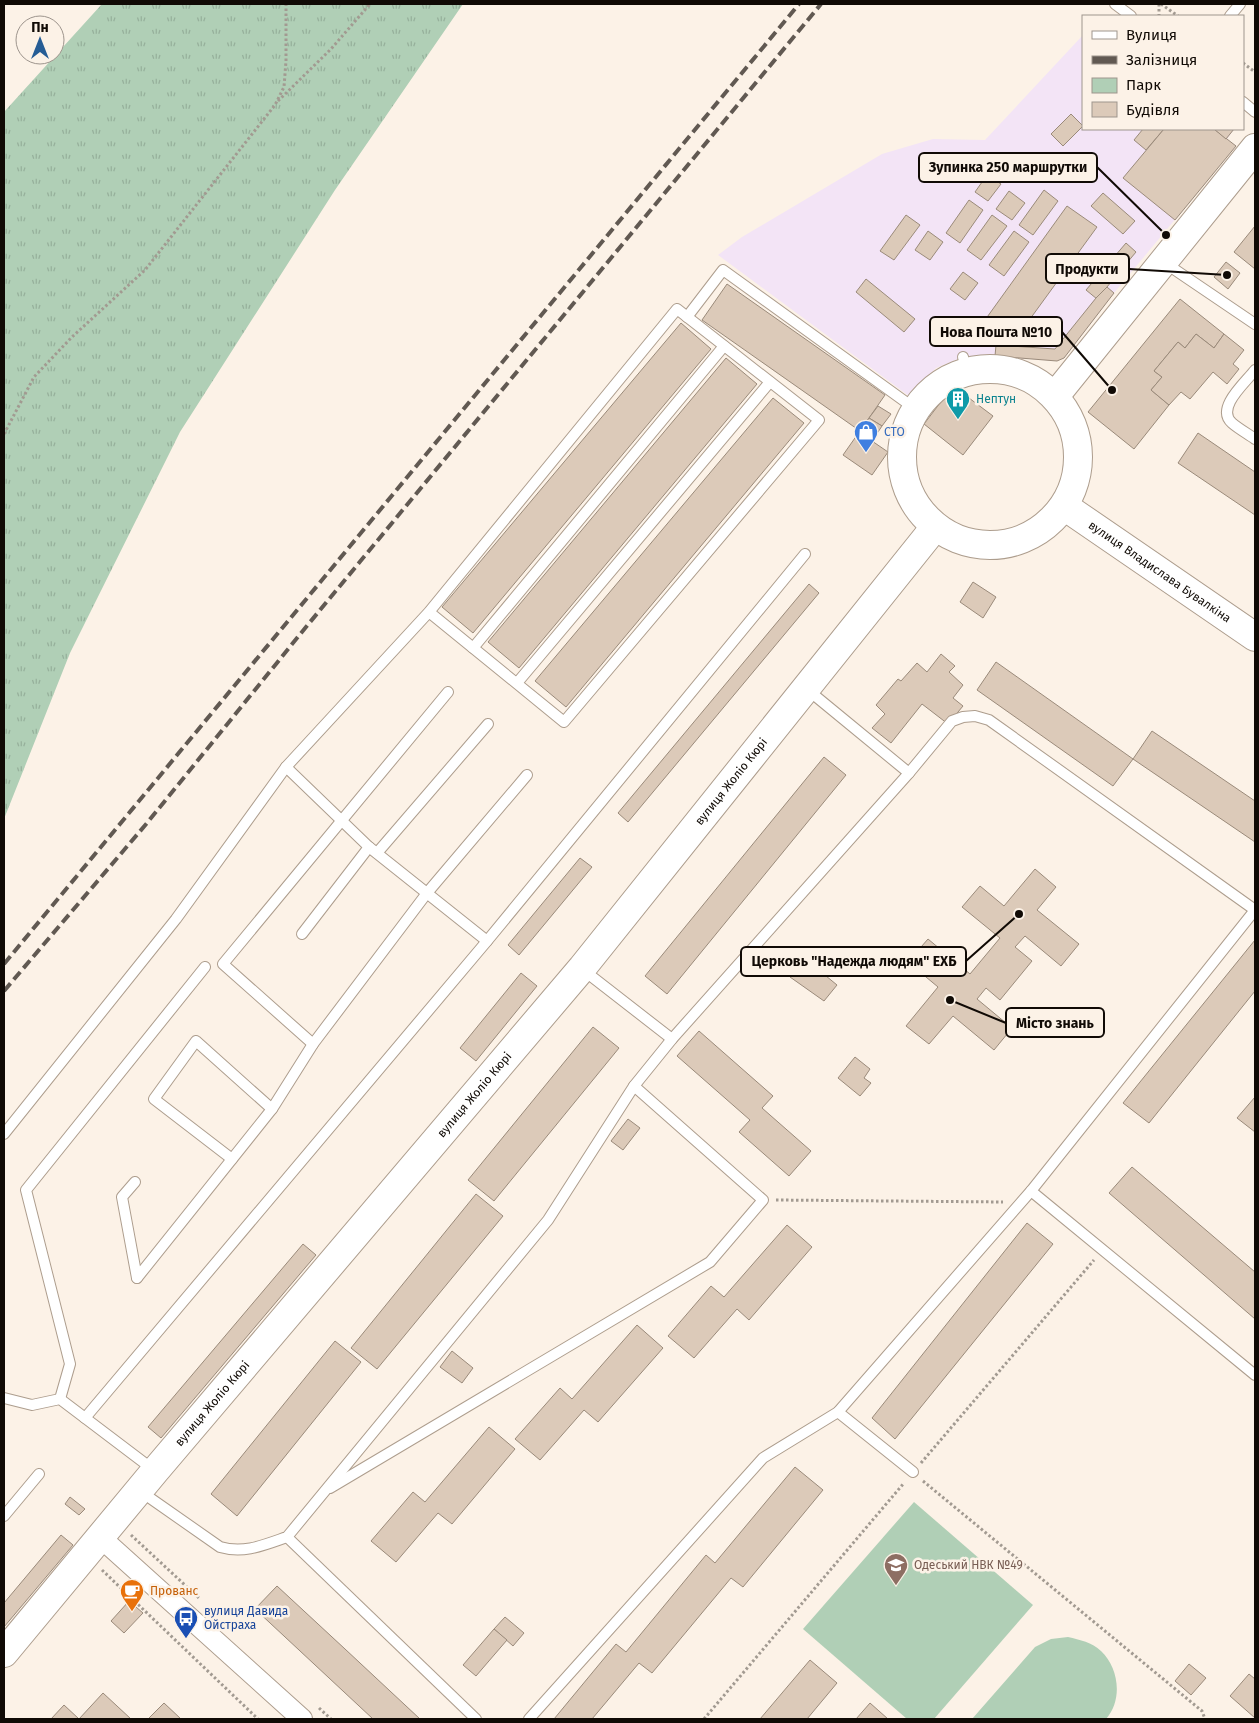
<svg xmlns="http://www.w3.org/2000/svg" width="1259" height="1723" font-family="'Fira Sans',sans-serif">
<style>
.commercial{fill:#f3e4f6}
.grass{fill:url(#grass-tufts)}
.park{fill:#b0cfb6}
.building{fill:#dccab9;stroke:#9a8a7a}
.lines{fill:none;stroke-linecap:round;stroke-linejoin:round}
.lane-casing{stroke:#ad9d8d;stroke-width:12}
.street-casing{stroke:#ad9d8d;stroke-width:22}
.secondary-casing{stroke:#ad9d8d;stroke-width:30}
.path{stroke:#a29a91;stroke-width:3;stroke-dasharray:2.5 2.5;stroke-linecap:butt}
.lane{stroke:#fff;stroke-width:10}
.street{stroke:#fff;stroke-width:20}
.secondary{stroke:#fff;stroke-width:28}
.rail{stroke:#615952;stroke-width:4;stroke-dasharray:10 5;stroke-linecap:butt}
.labels{text-anchor:middle;stroke-width:5;stroke-linejoin:round;paint-order:stroke}
.culture-label{font-size:12px;fill:#0d838f;stroke:#fcf2e7;text-anchor:start}
.shop-label{font-size:12px;fill:#366cbe;stroke:#fcf2e7;text-anchor:start}
.street-label{font-size:12px;fill:#100a05;stroke:#fcf2e7}
.education-label{font-size:12px;fill:#785e54;stroke:#fcf2e7;text-anchor:start}
.food-label{font-size:12px;fill:#c56008;stroke:#fcf2e7;text-anchor:start}
.transit-label{font-size:12px;fill:#164399;stroke:#fcf2e7;text-anchor:start}
.leader{fill:none;stroke:#100a05;stroke-width:2}
.callout-dot{fill:#100a05;stroke:#fcf2e7;stroke-width:2}
.callout{fill:#fcf2e7;stroke:#100a05;stroke-width:2}
.callout-label{font-size:14px;text-anchor:middle;font-weight:bold;fill:#100a05}
</style>
<defs>
<pattern id="grass-tufts" width="24" height="20" patternUnits="userSpaceOnUse" patternTransform="scale(1.25)"><rect width="24" height="20" fill="#b0cfb6"/><path d="M3 7l-1-3M5 7V3M7 7l1-3M15 17l-1-3M17 17v-4M19 17l1-3" fill="none" stroke="#96b09b"/></pattern>
</defs>
<rect width="100%" height="100%" fill="#fcf2e7"/>
<polygon class="commercial" points="1083,35 1083,129 1234,129 1227,139 1236,146 1114,293 1064,358 1057,361 995,356 963,357 936,368 909,396 718,255 742,237 882,154 933,139 985,140"/>
<polygon class="grass" points="102,4 463,4 335,190 180,432 70,653 4,819 4,112"/>
<g class="park">
<polygon points="914,1502 1033,1605 934,1719 907,1719 803,1629"/>
<path d="M1068,1637C1080,1640 1092,1642 1101,1651C1119,1668 1123,1700 1106,1719H972L1035,1647L1051,1639Z"/>
</g>
<g class="building">
<polygon points="1071,114 1083,126 1063,146 1051,134"/>
<polygon points="1143,129 1164,129 1146,150 1134,140"/>
<polygon points="1164,129 1214,129 1236,146 1175,220 1123,178"/>
<polygon points="1214,129 1234,129 1226,139"/>
<polygon points="987,175 1001,184 988,201 975,192"/>
<polygon points="1044,190 1058,201 1033,235 1019,225"/>
<polygon points="1009,191 1025,203 1012,220 996,209"/>
<polygon points="1103,193 1135,221 1123,234 1091,206"/>
<polygon points="969,200 983,210 960,243 946,233"/>
<polygon points="1067,206 1097,227 1014,341 985,320"/>
<polygon points="906,215 920,225 894,260 880,251"/>
<polygon points="992,215 1007,226 981,260 967,250"/>
<polygon points="1255,226 1255,269 1234,252"/>
<polygon points="928,231 943,242 930,260 915,250"/>
<polygon points="1014,231 1029,242 1004,276 989,265"/>
<polygon points="1126,243 1136,252 1097,299 1086,290"/>
<polygon points="1226,262 1240,273 1228,289 1214,277"/>
<polygon points="963,272 978,283 965,300 950,289"/>
<polygon points="866,279 915,319 904,332 856,292"/>
<polygon points="727,284 885,395 860,431 702,320"/>
<polygon points="1107,287 1114,293 1064,358 1057,361 995,356 996,345 1055,349 1096,298"/>
<polygon points="1180,299 1224,334 1214,348 1196,334 1185,348 1178,342 1154,371 1162,377 1151,390 1169,405 1134,449 1088,412"/>
<polygon points="681,323 711,349 473,633 442,607"/>
<polygon points="1196,334 1214,348 1224,334 1244,350 1233,364 1239,369 1227,384 1213,372 1190,399 1181,392 1169,405 1151,390 1162,377 1154,371 1178,342 1185,348"/>
<polygon points="726,358 757,384 519,668 488,642"/>
<polygon points="953,386 993,416 963,455 924,424"/>
<polygon points="773,398 804,423 566,707 535,681"/>
<polygon points="878,406 891,414 882,426 869,418"/>
<polygon points="869,418 882,426 872,441 888,452 872,475 843,455"/>
<polygon points="1198,433 1255,472 1255,515 1178,463"/>
<polygon points="973,582 996,597 983,618 960,602"/>
<polygon points="809,584 819,593 628,822 618,813"/>
<polygon points="941,654 955,666 949,672 963,685 953,698 963,706 948,724 922,704 891,743 872,728 885,714 876,705 898,679 901,681 917,663 927,672"/>
<polygon points="996,662 1133,759 1113,786 977,690"/>
<polygon points="1152,731 1255,801 1255,842 1133,759"/>
<polygon points="824,757 846,775 667,994 645,976"/>
<polygon points="580,858 592,867 519,955 508,945"/>
<polygon points="1035,869 1056,887 1037,910 1079,944 1061,966 1025,936 1015,947 1032,961 1000,1000 986,988 977,999 1012,1028 994,1050 953,1016 929,1044 906,1026 938,987 908,962 928,939 970,974 1000,938 962,907 980,886 1004,906"/>
<polygon points="1255,940 1255,991 1149,1123 1123,1103"/>
<polygon points="803,957 837,985 824,1001 790,977"/>
<polygon points="521,973 537,986 476,1061 460,1048"/>
<polygon points="593,1027 619,1048 494,1201 468,1180"/>
<polygon points="699,1031 773,1096 762,1108 811,1151 789,1176 739,1132 750,1120 677,1056"/>
<polygon points="855,1057 870,1069 864,1078 871,1083 860,1096 838,1078"/>
<polygon points="1255,1097 1255,1132 1237,1118"/>
<polygon points="628,1119 640,1128 623,1150 611,1141"/>
<polygon points="1132,1167 1255,1272 1255,1319 1109,1193"/>
<polygon points="476,1194 503,1216 377,1369 351,1348"/>
<polygon points="1027,1223 1053,1244 895,1439 872,1418"/>
<polygon points="787,1225 812,1247 749,1320 737,1309 694,1358 668,1336 711,1286 724,1297"/>
<polygon points="303,1244 316,1255 161,1438 148,1427"/>
<polygon points="637,1325 663,1348 598,1422 584,1410 540,1460 515,1439 560,1388 572,1399"/>
<polygon points="335,1341 361,1362 237,1516 211,1494"/>
<polygon points="452,1351 473,1368 462,1383 440,1367"/>
<polygon points="489,1427 515,1449 452,1524 438,1513 396,1562 371,1541 413,1492 425,1502"/>
<polygon points="795,1467 823,1490 743,1587 731,1578 652,1673 639,1663 592,1719 554,1719 616,1644 626,1652 706,1555 715,1563"/>
<polygon points="70,1497 85,1509 79,1515 65,1504"/>
<polygon points="61,1535 73,1545 4,1627 4,1603"/>
<polygon points="277,1586 345,1649 420,1719 373,1719 255,1609"/>
<polygon points="129,1601 143,1613 124,1633 111,1621"/>
<polygon points="505,1617 524,1633 513,1646 494,1629"/>
<polygon points="494,1629 507,1640 476,1676 463,1665"/>
<polygon points="810,1660 837,1683 807,1719 760,1719"/>
<polygon points="1189,1664 1206,1678 1191,1695 1175,1681"/>
<polygon points="1249,1674 1255,1679 1255,1718 1230,1696"/>
<polygon points="103,1693 131,1719 51,1719 64,1705 79,1719"/>
<polygon points="164,1703 181,1719 148,1719"/>
<polygon points="870,1703 888,1719 856,1719"/>
</g>
<g class="lines">
<g class="lane-casing">
<g id="lane">
<polyline points="1115,4 1131,16"/>
<polyline points="1230,16 1240,4"/>
<polyline points="1243,102 1255,112"/>
<polyline points="1165,263 1255,324"/>
<polyline points="687,317 723,270 914,408"/>
<polyline points="963,357 967,372"/>
<path d="M1255,370C1246,382 1215,408 1232,423C1239,429 1248,434 1255,439"/>
<polyline points="473,648 724,346"/>
<polyline points="517,683 770,382"/>
<polyline points="808,690 909,773"/>
<polyline points="286,767 369,847 487,941"/>
<polyline points="377,853 488,724"/>
<polyline points="302,934 369,847"/>
<polyline points="582,969 672,1039"/>
<polyline points="313,1044 223,964 448,692"/>
<polyline points="4,1134 176,919 286,767 429,612 677,309 819,420 564,722 429,612"/>
<polyline points="232,1159 154,1099 196,1041 272,1109"/>
<polyline points="135,1182 122,1197 137,1278"/>
<polyline points="1031,1191 1255,1375"/>
<polyline points="137,1278 272,1109 313,1044 427,893 527,775"/>
<polyline points="4,1398 32,1405 60,1399 155,1471"/>
<polyline points="60,1399 70,1364 26,1190 205,967"/>
<polyline points="838,1412 913,1472"/>
<polyline points="85,1418 487,941 805,554"/>
<polyline points="330,1488 710,1262 763,1200 634,1086"/>
<path d="M140,1491L220,1547C244,1554 264,1545 287,1537L548,1220L634,1086L672,1039L909,773L952,721L963,717L975,716L989,720L1255,910"/>
<polyline points="4,1516 39,1474"/>
<polyline points="287,1537 476,1719"/>
<polyline points="529,1719 763,1458 838,1412 1031,1191 1255,910"/>
</g>
</g>
<g class="street-casing">
<polyline id="street" points="100,1537 302,1719"/>
</g>
<g class="secondary-casing">
<g id="secondary">
<circle cx="990" cy="457" r="88"/>
<polyline points="1055,396 1255,148"/>
<path id="s1" d="M1064,506L1255,637"/>
<path id="s2" d="M4,1653L155,1471L582,968L935,527"/>
</g>
</g>
<g class="path">
<polyline points="1159,4 1159,16"/>
<polyline points="1161,4 1178,16"/>
<polyline points="1243,63 1255,72"/>
<polyline points="278,101 331,49 370,4"/>
<polyline points="4,434 34,377 72,337 145,270 275,105 284,87 286,61 286,4"/>
<polyline points="776,1200 1003,1202"/>
<polyline points="921,1463 1094,1260"/>
<polyline points="923,1481 1202,1711 1205,1719"/>
<polyline points="131,1535 200,1599"/>
<polyline points="102,1570 258,1719"/>
<polyline points="319,1708 331,1719"/>
<polyline points="704,1719 904,1483"/>
</g>
<use href="#lane" class="lane"/>
<use href="#street" class="street"/>
<use href="#secondary" class="secondary"/>
<g class="rail">
<polyline points="4,964 799,4"/>
<polyline points="4,991 147,823 306,627 821,4"/>
</g>
</g>
<defs>
<g id="building-pin" transform="scale(1.25)"><path d="M0 17L-7.5 6A9.5 9.5 0 1 1 7.5 6Z" fill="#0f9aa8" stroke="#fcf2e7"/><path d="M-4-6H4V6H1V3H-1V6H-4ZM-2.5-4.3h1.7v1.8h-1.7ZM.8-4.3h1.7v1.8H.8ZM-2.5-1h1.7V.8h-1.7ZM.8-1h1.7V.8H.8Z" fill="#fff"/></g>
<g id="shop-pin" transform="scale(1.25)"><path d="M0 17L-7.5 6A9.5 9.5 0 1 1 7.5 6Z" fill="#3f7fe0" stroke="#fcf2e7"/><path d="M-5-2.5h2.3a2.7 3.5 0 0 1 5.4 0H5L5.5 6h-11ZM-1.5-2.5h3a1.5 2.3 0 0 0-3 0Z" fill="#fff"/></g>
<g id="school-pin" transform="scale(1.25)"><path d="M0 17L-7.5 6A9.5 9.5 0 1 1 7.5 6Z" fill="#8d6e63" stroke="#fcf2e7"/><path d="M0-5L7-2L0 1L-7-2ZM-4 1L0 2.5L4 1V4Q0 6-4 4Z" fill="#fff"/></g>
<g id="cafe-pin" transform="scale(1.25)"><path d="M0 17L-7.5 6A9.5 9.5 0 1 1 7.5 6Z" fill="#e8710a" stroke="#fcf2e7"/><path d="M-5.5-4.5H6V0H3Q3 3.5 0 3.5H-2.5Q-5.5 3.5-5.5 0ZM3-3.2v2h1.7v-2ZM-6 4.5H4V6H-6Z" fill="#fff"/></g>
<g id="bus-pin" transform="scale(1.25)"><path d="M0 17L-7.5 6A9.5 9.5 0 1 1 7.5 6Z" fill="#1a4fb4" stroke="#fcf2e7"/><path d="M-5-6H5V4H4V6H2V4H-2V6H-4V4H-5ZM-3.5-4V0h7V-4ZM-3.5 1.2v1.5H-2V1.2ZM2 1.2v1.5H3.5V1.2Z" fill="#fff"/></g>
</defs>
<g fill-rule="evenodd">
<use href="#building-pin" x="958" y="399"/>
<use href="#shop-pin" x="866" y="432"/>
<use href="#school-pin" x="896" y="1565"/>
<use href="#cafe-pin" x="132" y="1591"/>
<use href="#bus-pin" x="186" y="1618"/>
</g>
<g class="labels">
<g class="culture-label">
<text x="976" y="403">Нептун</text>
</g>
<g class="shop-label">
<text x="884" y="436">СТО</text>
</g>
<g class="street-label">
<text dy="4" stroke="none"><textPath href="#s1" startOffset="116">вулиця Владислава Бувалкіна</textPath></text>
<text dy="4" stroke="none"><textPath href="#s2" startOffset="1135">вулиця Жоліо Кюрі</textPath></text>
<text dy="4" stroke="none"><textPath href="#s2" startOffset="730">вулиця Жоліо Кюрі</textPath></text>
<text dy="4" stroke="none"><textPath href="#s2" startOffset="325">вулиця Жоліо Кюрі</textPath></text>
</g>
<g class="education-label">
<text x="914" y="1569">Одеський НВК №49</text>
</g>
<g class="food-label">
<text x="150" y="1595">Прованс</text>
</g>
<g class="transit-label">
<text x="204" y="1615">вулиця Давида<tspan x="204" dy="14">Ойстраха</tspan></text>
</g>
</g>
<path class="leader" d="M1166 235L1097 167M1227 275L1129 269M1112 390L1062 332M1019 914L966 961M950 1000L1006 1023"/>
<g class="callout-dot">
<circle cx="1166" cy="235" r="5"/>
<circle cx="1227" cy="275" r="5"/>
<circle cx="1112" cy="390" r="5"/>
<circle cx="1019" cy="914" r="5"/>
<circle cx="950" cy="1000" r="5"/>
</g>
<g class="callout">
<rect x="919" y="153" width="178" height="29" rx="5"/>
<rect x="1046" y="254" width="83" height="29" rx="5"/>
<rect x="930" y="317" width="132" height="29" rx="5"/>
<rect x="741" y="947" width="225" height="29" rx="5"/>
<rect x="1006" y="1008" width="98" height="29" rx="5"/>
</g>
<g class="callout-label">
<text x="1008" y="172">Зупинка 250 маршрутки</text>
<text x="1087" y="274">Продукти</text>
<text x="996" y="337">Нова Пошта №10</text>
<text x="854" y="966">Церковь "Надежда людям" ЕХБ</text>
<text x="1055" y="1028">Місто знань</text>
</g>
<rect width="1259" height="1723" fill="none" stroke="#100a05" stroke-width="10"/>
<rect x="1082" y="15" width="162" height="115" fill="#fcf2e7" stroke="#9e958d"/>
<rect x="1092" y="31" width="25" height="8" fill="#ffffff" stroke="#9e958d"/>
<text x="1126" y="40" font-size="15" fill="#100a05">Вулиця</text>
<rect x="1092" y="56" width="25" height="8" fill="#615952" stroke="#9e958d"/>
<text x="1126" y="65" font-size="15" fill="#100a05">Залізниця</text>
<rect x="1092" y="78" width="25" height="15" fill="#b0cfb6" stroke="#9e958d"/>
<text x="1126" y="90" font-size="15" fill="#100a05">Парк</text>
<rect x="1092" y="102" width="25" height="15" fill="#dccab9" stroke="#9e958d"/>
<text x="1126" y="115" font-size="15" fill="#100a05">Будівля</text>
<g transform="translate(40 40)"><circle r="24" fill="#fcf2e7" stroke="#9e958d"/>
<path d="M0-4L9 19L0 12L-9 19Z" fill="#265d95"/>
<text y="-8" font-size="14" font-weight="bold" text-anchor="middle" fill="#100a05">Пн</text>
</g>
</svg>
